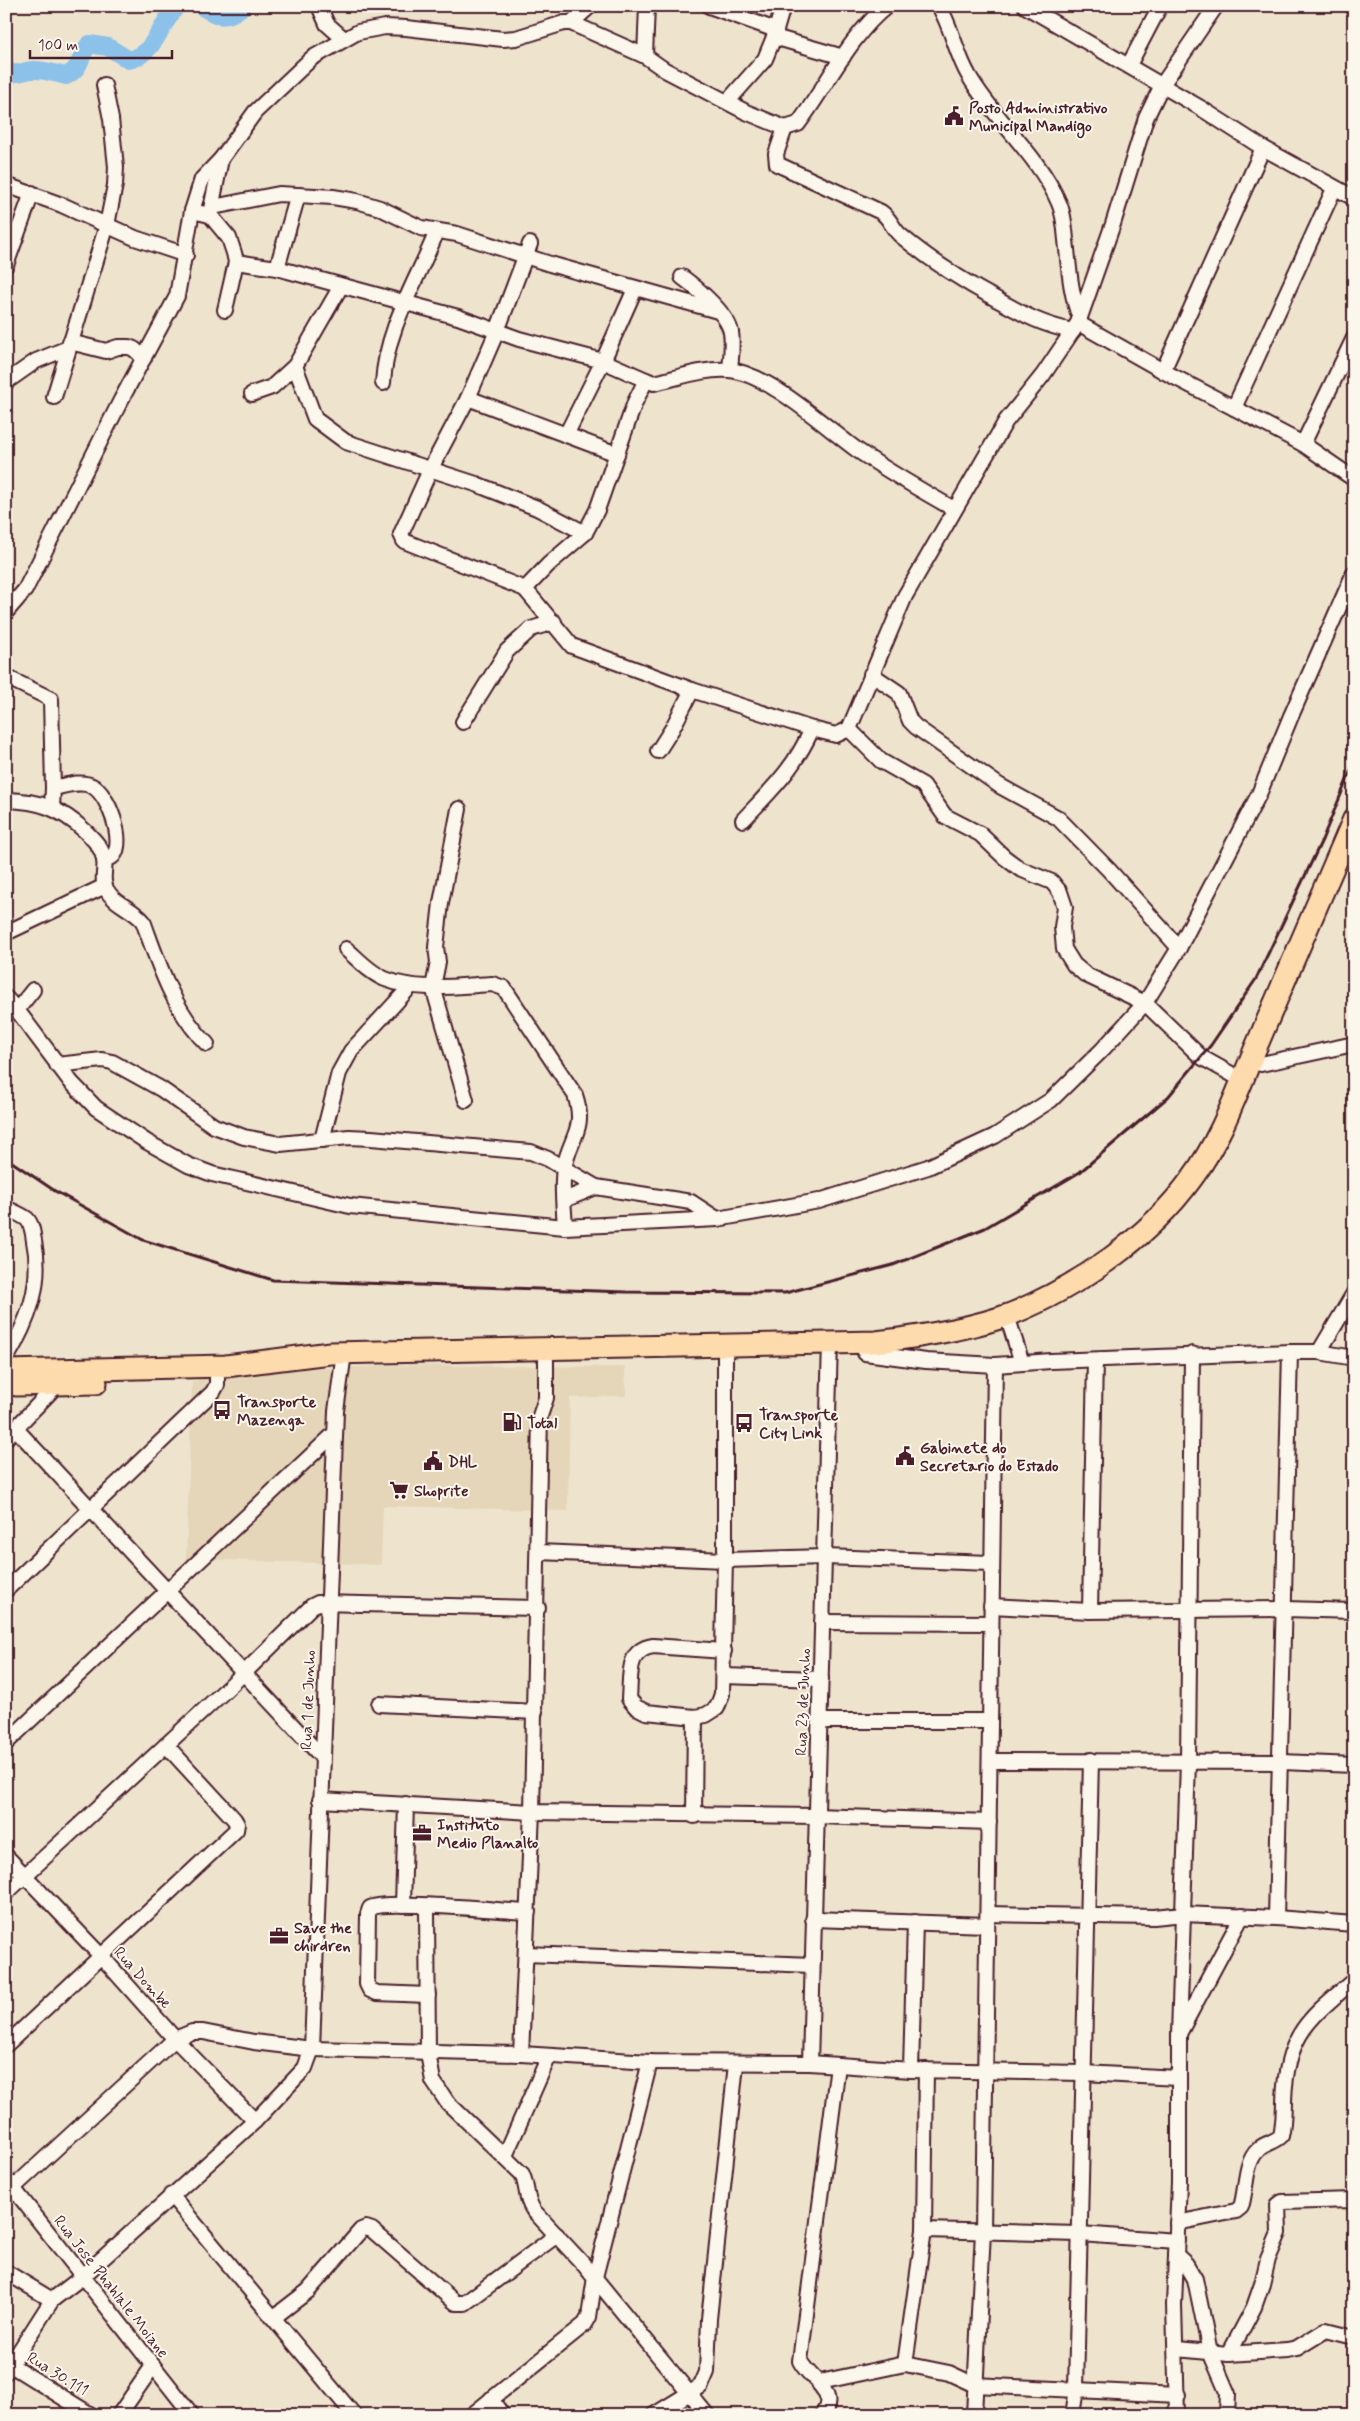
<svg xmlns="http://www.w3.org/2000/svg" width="1360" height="2421" font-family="Mynerve,sans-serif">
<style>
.built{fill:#e5d6b9}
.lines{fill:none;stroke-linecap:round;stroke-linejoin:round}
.river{stroke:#8cc1e9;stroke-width:18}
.minor-casing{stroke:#4a1f2b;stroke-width:18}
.highway-casing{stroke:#4a1f2b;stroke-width:25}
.minor{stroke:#fbf7ec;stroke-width:14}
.highway{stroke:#fedbac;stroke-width:21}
.rail{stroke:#4a1f2b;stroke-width:3}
.labels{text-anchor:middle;stroke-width:4;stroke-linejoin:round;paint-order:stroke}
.poi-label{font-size:16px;font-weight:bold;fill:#4a1f2b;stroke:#fbf7ec;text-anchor:start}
.street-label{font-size:16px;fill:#4a1f2b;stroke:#fbf7ec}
</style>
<rect width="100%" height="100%" fill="#eee4ce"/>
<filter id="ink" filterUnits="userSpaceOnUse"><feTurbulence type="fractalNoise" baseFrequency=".02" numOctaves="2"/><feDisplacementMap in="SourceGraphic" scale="10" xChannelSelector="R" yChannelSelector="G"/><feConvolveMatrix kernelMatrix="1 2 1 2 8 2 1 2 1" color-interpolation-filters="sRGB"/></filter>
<g filter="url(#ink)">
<polygon class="built" points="405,1365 625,1367 626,1396 570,1398 568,1511 383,1506 381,1565 186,1559 192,1381 197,1381 199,1373"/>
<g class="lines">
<g class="river">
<path d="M201,6C219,18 226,20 243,6"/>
<path d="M6,69C14,78 24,70 33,70C44,69 56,74 66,76C85,66 78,54 90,44L108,47L129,60C154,55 161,23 177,6"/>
</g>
<g class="minor-casing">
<g id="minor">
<polyline points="319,6 327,24 344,39"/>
<polyline points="709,6 776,30"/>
<path d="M939,6C952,28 956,54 969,76C995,121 1038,154 1059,203C1064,214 1065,228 1066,240C1069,266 1070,293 1080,318"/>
<polyline points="1025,6 1199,107 1263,148 1354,198"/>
<polyline points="571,23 590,6"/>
<polyline points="774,37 843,57"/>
<polyline points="645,56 647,6"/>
<polyline points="1129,65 1160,6"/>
<polyline points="728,101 765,59 774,37 783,6"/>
<path d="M785,128L776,154L777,164L881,212C890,218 892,228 900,235C931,261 961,280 996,299C1023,314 1042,325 1073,331"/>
<polyline points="6,185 62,205 135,238 186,255"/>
<polyline points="213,207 279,194 333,197 357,201 380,208 421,228 457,234 550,264 718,311"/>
<polyline points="192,211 210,215 229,238 234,253 236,262 225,310"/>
<polyline points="210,214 221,159"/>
<path d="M530,244L497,331L468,398L431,468L401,534L404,541L525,589L549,564L585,533L597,510L635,402L646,380L654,383C678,378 704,368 729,370C770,374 826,428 860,452C891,473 922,491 954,509"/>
<polyline points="236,262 277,268 458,317 519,339 603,361 646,380"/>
<polyline points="6,265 32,193"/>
<polyline points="277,268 298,195"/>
<path d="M682,277C697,288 727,313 731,332C733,345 731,357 730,370"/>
<polyline points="1078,323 1163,371 1303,444 1354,479"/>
<polyline points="70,342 106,351 118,347 129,347 134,349 144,358"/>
<polyline points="295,366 315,419 346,442 476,484 537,508 585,533"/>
<polyline points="1163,371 1263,148"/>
<polyline points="6,382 36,361 68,348"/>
<path d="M383,383C386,328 417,281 437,231"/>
<polyline points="252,394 272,387 295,366 341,286"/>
<polyline points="54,397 107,225 115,185 116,167 111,119 104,85"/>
<polyline points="468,398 617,454"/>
<polyline points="1234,408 1334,189"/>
<polyline points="566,435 603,361 635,289"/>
<polyline points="1303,444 1354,338"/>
<polyline points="525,589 572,646 692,690 812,729 836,735 849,729 905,596 1006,421 1043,375 1078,323 1113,224 1146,118 1162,85 1216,6"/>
<path d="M6,612L25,590L121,400L177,296L192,211L202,179L221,159L255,112L312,58L358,32L385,27L406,28L503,39L516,38L564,23H571L645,56L665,70L746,112L785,128L798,124C826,87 850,35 887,6"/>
<polyline points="871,674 899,693 910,721 916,727 1000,786 1058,818 1109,870 1179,948"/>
<polyline points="6,677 51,699 53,788"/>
<polyline points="463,722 507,651 531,629 554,622"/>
<polyline points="849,729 881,761 923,785 945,816 980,834 1004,857 1020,869 1052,882 1060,892 1065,907 1062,927 1064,949 1074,965 1086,975 1145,1003 1201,1057 1242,1080"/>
<polyline points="658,751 672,729 692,690"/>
<path d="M6,800C40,801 60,808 85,831C93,839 102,847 104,859C106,869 101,880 106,889C115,905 132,908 143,921C159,965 173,1010 207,1044"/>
<path d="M52,808L53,788C65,786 81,780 92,786C108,793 126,842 113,856L104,860"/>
<polyline points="459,809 441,903 436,947 438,962 433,987 466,1100"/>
<path d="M743,820C772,789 794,769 812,729"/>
<polyline points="1353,853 1354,854"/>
<polyline points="6,933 105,886"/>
<path d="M346,949C358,959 370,973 385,979C418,992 457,986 492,984L504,988L575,1095C587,1130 569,1138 564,1169C561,1187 564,1208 565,1227"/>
<polyline points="6,998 17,1010 33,990"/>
<polyline points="17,1010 71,1082 96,1108 147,1142 188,1165 212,1174 350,1206 565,1227 717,1219 819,1201 928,1167 995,1136 1051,1100 1102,1050 1145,1003 1179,948 1259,794 1291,716 1354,573"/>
<polyline points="1261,1064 1354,1044"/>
<polyline points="57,1065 102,1060 112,1062 161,1089 214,1126 244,1137 280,1144 349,1137 371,1138 531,1152 548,1159 596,1187 691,1202 717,1219"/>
<polyline points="322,1140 339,1073 351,1051 411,986"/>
<polyline points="564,1200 596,1187"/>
<path d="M6,1208C12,1211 22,1215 27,1219C32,1224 33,1234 34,1241C43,1285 28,1322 6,1359"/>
<polyline points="1010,1325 1022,1363"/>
<polyline points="1319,1352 1354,1293"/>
<polyline points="865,1353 926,1361 995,1365 1051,1361 1290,1352 1319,1352 1354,1358"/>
<polyline points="16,1429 322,1757"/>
<polyline points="6,1438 57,1385"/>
<polyline points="539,1552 725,1560 825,1557 991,1563"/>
<polyline points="6,1590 213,1392 217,1385 217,1377"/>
<polyline points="991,1606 1090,1611 1286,1609 1354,1611"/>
<polyline points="1090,1611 1095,1360"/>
<polyline points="822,1622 991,1623"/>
<path d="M724,1651L653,1646C626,1650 631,1676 629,1699L636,1707L646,1712L695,1717L706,1715L717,1708L722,1694L725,1560V1355"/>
<polyline points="723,1676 821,1679"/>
<polyline points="379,1704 535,1712"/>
<polyline points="820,1721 989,1721"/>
<polyline points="6,1743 335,1433"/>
<polyline points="990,1761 1282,1762 1354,1765"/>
<polyline points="320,1800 532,1812 816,1816 989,1822"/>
<polyline points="694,1816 695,1717"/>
<polyline points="6,1856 102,1957 175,2039 255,2121"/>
<polyline points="6,1893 244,1673 312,1606 318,1603 538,1608"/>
<polyline points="403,1905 406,1804"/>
<path d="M427,1907L428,2053L433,2081L447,2102L522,2174C528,2187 525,2199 534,2211L585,2266L707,2415"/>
<polyline points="988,1914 1154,1917 1183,1914 1276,1918 1354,1924"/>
<polyline points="1276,1918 1290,1352"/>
<polyline points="813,1919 987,1925"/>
<polyline points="526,1954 812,1965"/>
<path d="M428,1995L377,1993L370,1990L367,1984L368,1914L370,1908C386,1899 502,1911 528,1912"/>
<polyline points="1180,2032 1242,1916"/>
<polyline points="6,2045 236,1830 237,1824 234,1819 166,1745"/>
<polyline points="521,2054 532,1812 540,1416 546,1398 546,1360"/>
<polyline points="810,2063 830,1342"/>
<polyline points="911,2070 915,1922"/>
<polyline points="505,2156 549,2056"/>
<polyline points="6,2179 192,2415"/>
<polyline points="13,2188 175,2039 192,2032 203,2032 254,2042 312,2049 521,2054 650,2062 810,2063 911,2070 1083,2073 1178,2078"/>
<polyline points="171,2195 354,2415"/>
<path d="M1177,2223L1236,2211L1241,2207C1247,2189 1244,2163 1258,2150C1264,2143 1274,2143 1281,2136C1285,2120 1283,2103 1285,2086C1290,2030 1314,2015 1354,1980"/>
<polyline points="924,2230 1080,2234 1177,2241"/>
<polyline points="1176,2255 1186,2264 1195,2279 1210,2352 1228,2394 1227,2415"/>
<polyline points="6,2272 52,2300"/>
<polyline points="273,2318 308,2291 361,2230 366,2228 372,2230 456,2303 465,2303 557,2235"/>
<polyline points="1177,2349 1229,2354 1287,2350 1297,2348 1326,2330 1354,2337"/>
<polyline points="1229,2354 1254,2307 1262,2284 1268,2259 1279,2233 1278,2205 1282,2202 1354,2200"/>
<polyline points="6,2362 91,2415"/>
<polyline points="905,2364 924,2230 926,2070"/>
<polyline points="6,2372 52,2300 82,2277 255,2121 305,2068 312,2049 336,1411 344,1353"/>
<polyline points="820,2382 905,2364 949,2373 975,2385 1178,2395"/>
<polyline points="491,2399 502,2415"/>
<polyline points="119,2415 153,2366"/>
<polyline points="472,2415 585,2324 589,2317 595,2277 650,2062"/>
<polyline points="654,2415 701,2386 707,2372 709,2319 736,2064"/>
<path d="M822,2415C840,2392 809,2379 800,2361L838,2065"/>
<polyline points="974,2415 983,2231 995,1365"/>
<polyline points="1072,2415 1076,2389 1091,1760"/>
<polyline points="1177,2415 1174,2305 1179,2182 1179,2035 1188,1762 1192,1354"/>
</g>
</g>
<g class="highway-casing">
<g id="highway">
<path d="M6,1371L226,1366L330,1353L876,1342C918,1337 971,1329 1011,1314C1079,1286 1149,1238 1192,1178C1222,1138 1239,1086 1259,1040C1291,967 1322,893 1354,819"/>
<polyline points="16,1385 96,1383"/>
</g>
</g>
<use href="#minor" class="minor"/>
<use href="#highway" class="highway"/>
<polyline class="rail" points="6,1158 55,1191 143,1240 273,1280 626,1292 785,1293 893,1265 985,1228 1080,1172 1168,1097 1211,1045 1256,979 1322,840 1354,763"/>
</g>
</g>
<defs>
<g id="civic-bare" transform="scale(1.5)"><path d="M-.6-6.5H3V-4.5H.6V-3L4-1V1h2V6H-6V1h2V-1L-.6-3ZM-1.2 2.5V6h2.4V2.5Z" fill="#4a1f2b" stroke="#fbf7ec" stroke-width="2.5" paint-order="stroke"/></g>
<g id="bus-bare" transform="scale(1.5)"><path d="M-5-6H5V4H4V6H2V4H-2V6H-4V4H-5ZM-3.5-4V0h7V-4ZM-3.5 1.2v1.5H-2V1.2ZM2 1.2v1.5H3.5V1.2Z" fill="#4a1f2b" stroke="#fbf7ec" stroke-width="2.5" paint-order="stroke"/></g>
<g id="fuel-bare" transform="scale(1.5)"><path d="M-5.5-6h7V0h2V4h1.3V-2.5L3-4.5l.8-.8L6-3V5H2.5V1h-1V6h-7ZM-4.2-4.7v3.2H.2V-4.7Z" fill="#4a1f2b" stroke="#fbf7ec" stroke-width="2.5" paint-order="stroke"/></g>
<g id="supermarket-bare" transform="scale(1.5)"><path d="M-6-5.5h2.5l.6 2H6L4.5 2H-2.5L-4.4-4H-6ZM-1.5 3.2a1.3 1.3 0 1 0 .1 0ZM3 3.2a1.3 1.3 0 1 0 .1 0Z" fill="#4a1f2b" stroke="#fbf7ec" stroke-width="2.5" paint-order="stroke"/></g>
<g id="office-bare" transform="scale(1.5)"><path d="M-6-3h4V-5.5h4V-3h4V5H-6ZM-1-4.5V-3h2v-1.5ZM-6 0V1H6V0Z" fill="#4a1f2b" stroke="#fbf7ec" stroke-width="2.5" paint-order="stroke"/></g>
</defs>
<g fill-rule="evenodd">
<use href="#civic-bare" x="954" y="116"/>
<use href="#bus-bare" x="222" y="1410"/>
<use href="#fuel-bare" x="512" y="1422"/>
<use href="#bus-bare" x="744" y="1423"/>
<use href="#civic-bare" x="905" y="1456"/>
<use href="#civic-bare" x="433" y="1461"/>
<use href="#supermarket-bare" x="399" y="1490"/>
<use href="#office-bare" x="422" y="1833"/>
<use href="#office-bare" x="279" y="1936"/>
</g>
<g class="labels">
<g class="poi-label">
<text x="969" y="113">Posto Administrativo<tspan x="969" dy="18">Municipal Mandigo</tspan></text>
<text x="237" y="1407">Transporte<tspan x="237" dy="18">Mazenga</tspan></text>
<text x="759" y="1420">Transporte<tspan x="759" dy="18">City Link</tspan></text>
<text x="527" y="1428">Total</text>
<text x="920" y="1453">Gabinete do<tspan x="920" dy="18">Secretario do Estado</tspan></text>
<text x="448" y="1467">DHL</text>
<text x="414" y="1496">Shoprite</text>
<text x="437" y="1830">Instituto<tspan x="437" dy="18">Medio Planalto</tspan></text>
<text x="294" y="1933">Save the<tspan x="294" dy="18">chirdren</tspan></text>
</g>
<g class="street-label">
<text transform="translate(307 1700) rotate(-88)" y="6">Rua 1 de Junho</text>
<text transform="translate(802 1702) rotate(-88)" y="6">Rua 23 de Junho</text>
<text transform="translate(143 1977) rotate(48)" y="6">Rua Dombe</text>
<text transform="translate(112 2286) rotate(52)" y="6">Rua Jose Phahlale Moiane</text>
<text transform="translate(58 2373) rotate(32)" y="6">Rua 30.111</text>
</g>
</g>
<rect width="1360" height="2421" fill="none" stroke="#fbf7ec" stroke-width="25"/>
<rect x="12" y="12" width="1335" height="2396" fill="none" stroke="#4a1f2b" stroke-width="2" filter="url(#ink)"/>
<path d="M30 50v8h142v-8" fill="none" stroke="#4a1f2b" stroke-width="2.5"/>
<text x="38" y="50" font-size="15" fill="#4a1f2b" stroke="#fbf7ec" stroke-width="4" paint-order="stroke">100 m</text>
</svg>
